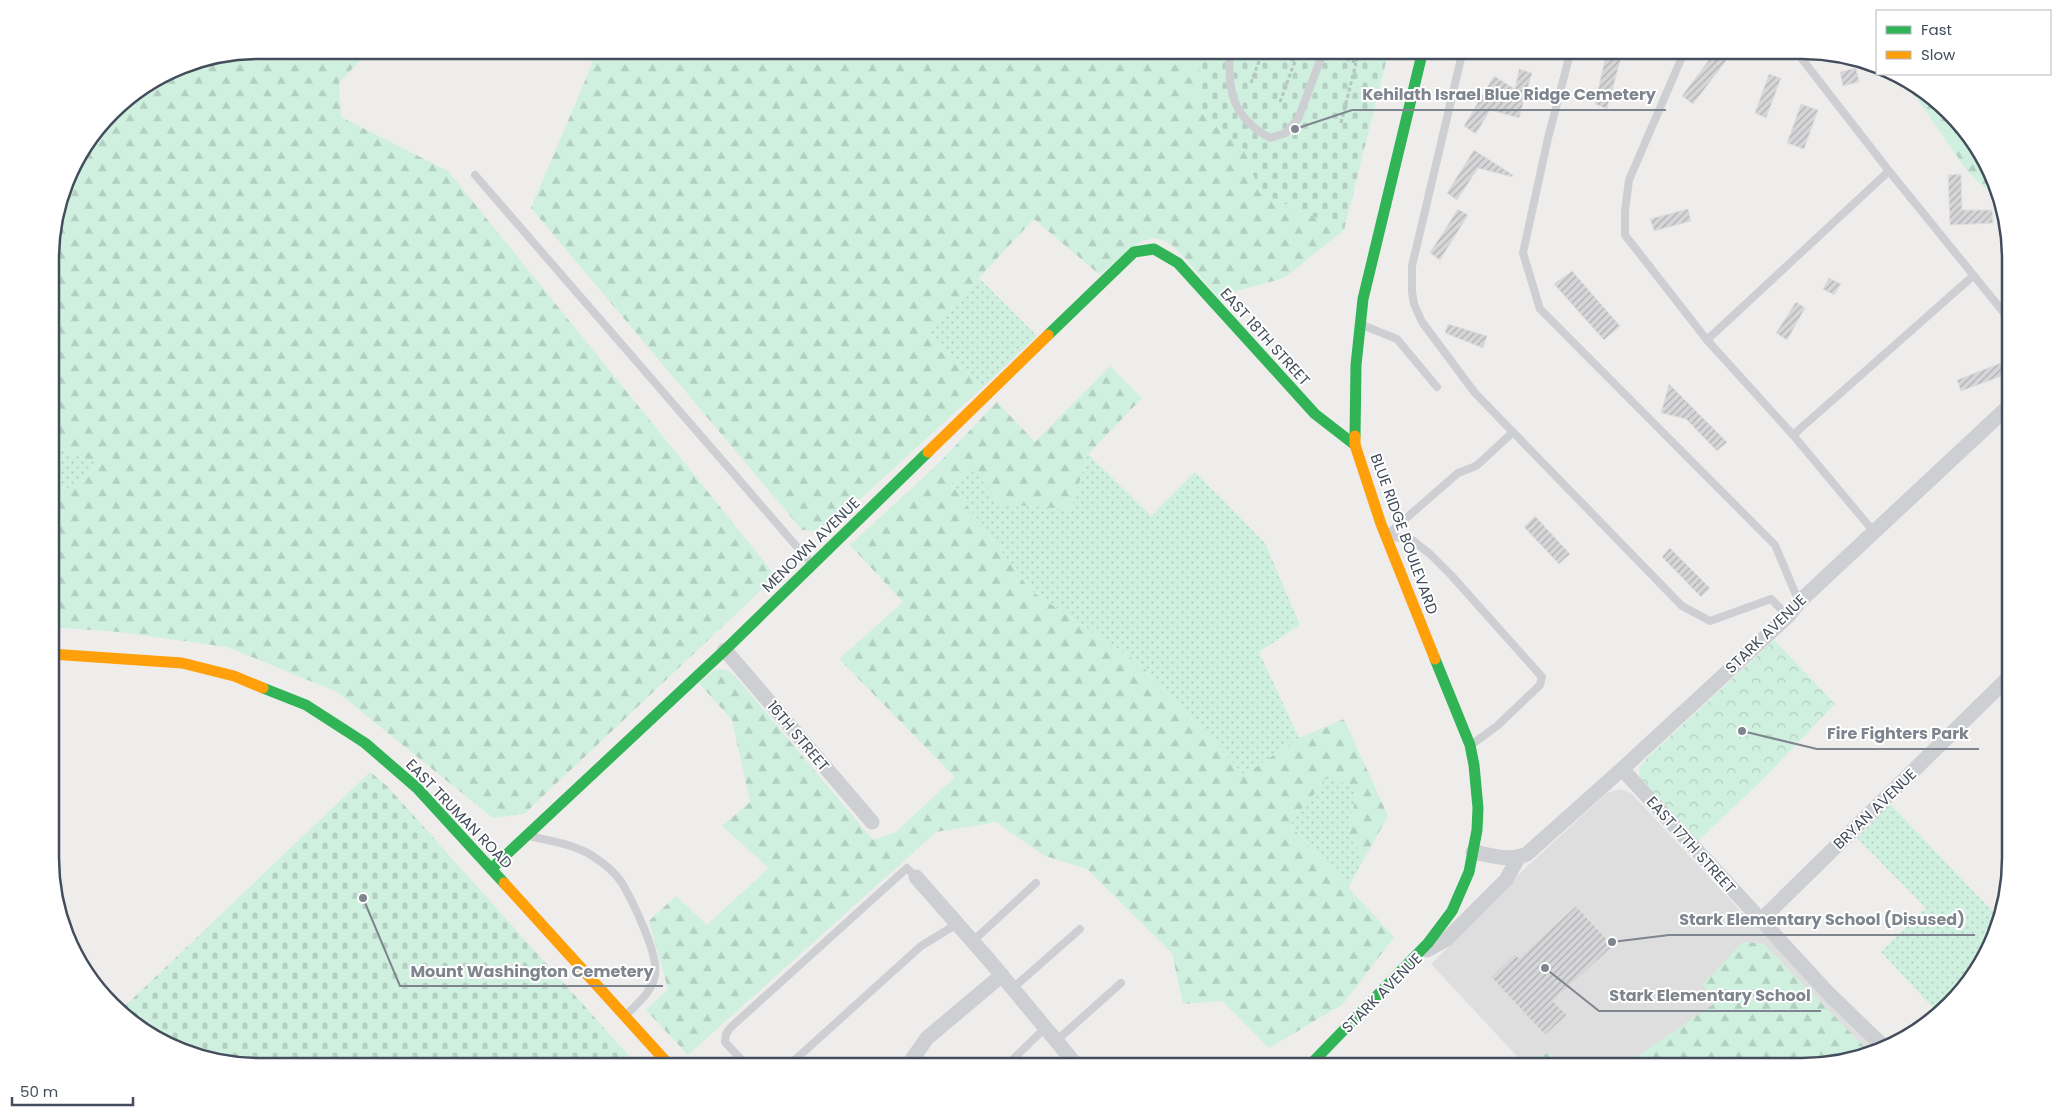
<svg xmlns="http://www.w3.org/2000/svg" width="2061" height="1117" font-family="Poppins,sans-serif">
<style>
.education{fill:#dfdedf}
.grass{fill:url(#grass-dots)}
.forest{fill:url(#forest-firs)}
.cemetery{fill:url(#cemetery-stones)}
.park{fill:url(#park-crowns)}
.building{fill:url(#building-hatch);stroke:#dfdfdf}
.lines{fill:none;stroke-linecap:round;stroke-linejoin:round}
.path{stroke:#b7c5c2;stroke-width:3;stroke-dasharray:4 2.5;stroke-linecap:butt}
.lane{stroke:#cecfd3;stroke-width:8}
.street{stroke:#cecfd3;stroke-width:15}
.fast{stroke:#30b455;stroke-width:11}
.slow{stroke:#ff9f0a;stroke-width:11}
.labels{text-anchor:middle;stroke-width:4;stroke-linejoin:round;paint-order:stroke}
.street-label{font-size:15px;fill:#434d5b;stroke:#fff}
.rim{fill:none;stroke:#434d5b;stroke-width:2.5}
.leader{fill:none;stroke:#7f858e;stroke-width:2}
.callout-dot{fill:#7f858e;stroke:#fff;stroke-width:2}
.callout-label{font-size:16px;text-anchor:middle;font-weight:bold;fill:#7f858e;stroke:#fff;stroke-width:4;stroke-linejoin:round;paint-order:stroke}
</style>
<defs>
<pattern id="grass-dots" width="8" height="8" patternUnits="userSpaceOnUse" patternTransform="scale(1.25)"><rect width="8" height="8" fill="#cff0de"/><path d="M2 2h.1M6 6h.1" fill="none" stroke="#b3cfc1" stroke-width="1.8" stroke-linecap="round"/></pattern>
<pattern id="forest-firs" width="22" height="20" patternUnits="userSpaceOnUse" patternTransform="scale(1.25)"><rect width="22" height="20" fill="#cff0de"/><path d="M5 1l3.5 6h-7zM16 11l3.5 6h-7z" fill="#b3cfc1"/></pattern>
<pattern id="cemetery-stones" width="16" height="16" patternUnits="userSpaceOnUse" patternTransform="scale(1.25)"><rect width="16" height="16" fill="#cff0de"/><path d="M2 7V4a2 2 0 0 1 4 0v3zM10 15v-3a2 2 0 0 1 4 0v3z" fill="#b3cfc1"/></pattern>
<pattern id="park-crowns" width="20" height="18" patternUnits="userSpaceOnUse" patternTransform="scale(1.25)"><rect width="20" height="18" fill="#cff0de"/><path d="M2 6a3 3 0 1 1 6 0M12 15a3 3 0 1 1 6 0" fill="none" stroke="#b3cfc1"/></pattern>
<pattern id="building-hatch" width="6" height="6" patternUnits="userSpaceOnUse" patternTransform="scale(1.25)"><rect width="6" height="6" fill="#d6d6d8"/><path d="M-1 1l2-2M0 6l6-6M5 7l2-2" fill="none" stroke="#afb0b2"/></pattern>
</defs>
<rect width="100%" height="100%" fill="#eeedec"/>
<polygon class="education" points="1620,789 1631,793 1748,919 1879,1051 1869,1056 1816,1067 1527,1067 1431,964 1505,892 1521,872 1607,793"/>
<g class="grass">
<polygon points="979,278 1037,336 983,387 929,331"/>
<polygon points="51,442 68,452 100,463 74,489 51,485"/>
<polygon points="1088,454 1151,516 1195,472 1265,543 1300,625 1259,652 1299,738 1244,775 1139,663 1031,591 951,484 974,470 1071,509"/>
<polygon points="1330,773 1357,793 1347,835 1365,857 1348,888 1290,824"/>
<polygon points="1890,804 1997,916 1989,951 1984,959 1934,1009 1881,952 1926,908 1857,838"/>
</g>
<g class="forest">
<polygon points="259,50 371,50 339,82 341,117 448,171 776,576 524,814 493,818 337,692 227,647 119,632 51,627 51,485 74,489 100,464 68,452 51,442 50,245 72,166 121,102 179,66"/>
<polygon points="567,50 1201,50 1197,108 1245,150 1259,192 1344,230 1284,278 1230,293 1221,301 1177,249 1165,241 1154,238 1141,241 1100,275 1034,219 929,331 983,387 825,531 802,530 531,208 593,62"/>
<polygon points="1894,74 1898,74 1940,102 1976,142 1997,199 1968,172 1918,100"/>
<polygon points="1110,366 1142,398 1088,454 1071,509 1000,504 974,470 951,484 1031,591 1139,663 1244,775 1299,738 1344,719 1388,816 1365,857 1347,835 1357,793 1330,773 1290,825 1394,937 1343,1004 1269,1048 1222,1001 1183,1004 1172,953 1087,869 1045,856 996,822 936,832 688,1055 646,1010 668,989 649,921 676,896 707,925 769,868 722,826 750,802 732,720 699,683 716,669 727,670 736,677 873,840 896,832 955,777 839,659 903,602 850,545 937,465 997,402 1035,442"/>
<polygon points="1743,942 1764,944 1872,1055 1816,1067 1622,1067 1718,1001 1702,985"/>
<polygon points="1548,1053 1567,1067 1520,1067"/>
</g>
<g class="cemetery">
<polygon points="1201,50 1389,50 1344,230 1259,192 1245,150 1197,108"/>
<polygon points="370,772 387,786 639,1067 259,1067 166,1045 122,1009"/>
</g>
<polygon class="park" points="1774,640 1835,704 1762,780 1698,841 1640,778 1639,768 1646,759"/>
<g class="building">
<polygon points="1607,50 1623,50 1607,109 1595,104"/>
<polygon points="1715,52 1726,61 1693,104 1682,96"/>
<polygon points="1856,68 1859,82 1843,86 1840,72"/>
<polygon points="1519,69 1532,73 1519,118 1490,110 1476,134 1464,126 1494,76 1515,89"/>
<polygon points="1769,74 1781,78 1766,118 1755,113"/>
<polygon points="1801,104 1818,110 1804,149 1787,143"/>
<polygon points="1474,150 1513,175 1512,177 1478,168 1457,200 1447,193"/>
<polygon points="1961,174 1962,210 1992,210 1993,223 1950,225 1948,175"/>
<polygon points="1458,209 1468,215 1440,260 1430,253"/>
<polygon points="1688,209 1691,221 1654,231 1650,219"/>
<polygon points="1572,271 1620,326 1604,340 1554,284"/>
<polygon points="1829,278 1841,284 1834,295 1823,289"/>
<polygon points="1796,302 1805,308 1787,340 1776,333"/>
<polygon points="1448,324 1487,336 1483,348 1445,333"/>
<polygon points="2006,361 2010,373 1961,391 1957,380"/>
<polygon points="1669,384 1727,442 1717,451 1686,419 1661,413"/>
<polygon points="1535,516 1570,554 1559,564 1524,527"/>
<polygon points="1670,548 1710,588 1701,597 1662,557"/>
<polygon points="1576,906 1613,946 1553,1001 1567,1015 1545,1035 1491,977 1515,954 1519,958"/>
</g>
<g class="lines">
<g class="path">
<polyline points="1266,50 1295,61"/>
<polyline points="1334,53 1356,63 1359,50"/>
<polyline points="1251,83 1263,50"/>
<polyline points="1280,102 1299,50"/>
<polyline points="1341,123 1356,63"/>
</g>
<g class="lane">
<path d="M1230,50C1227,90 1232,117 1270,138L1286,133L1298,119L1324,50"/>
<polyline points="1463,50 1412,266 1412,292 1414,304 1422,322 1475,393 1682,606 1710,621 1771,599 1788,616"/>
<polyline points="1571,50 1548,138 1523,253 1540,309 1775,545 1799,602"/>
<polyline points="1685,50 1629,180 1625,211 1625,235 1707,340 1793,435 1874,532"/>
<polyline points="1795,50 1889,171 2009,319"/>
<polyline points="475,175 811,563"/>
<polyline points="1362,325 1397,339 1437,387"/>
<polyline points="1707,340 1889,171"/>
<polyline points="1793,435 1973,276"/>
<polyline points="1388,534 1458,473 1476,466 1485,458 1513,432"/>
<polyline points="1388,536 1412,540 1430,554 1451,575 1542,677 1540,685 1497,726 1471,745"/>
<path d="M529,836C550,841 573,844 591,855C602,862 615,872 622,883C633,902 659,955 655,975C652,992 637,1004 626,1015"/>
<polyline points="973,941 1036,883"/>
<polyline points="1013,988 1080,929"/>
<polyline points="1056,1041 1121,983"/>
<polyline points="748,1067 725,1042 726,1034 730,1028 907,868 916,877"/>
<polyline points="787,1067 921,946 957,924"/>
<polyline points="1005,1067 1045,1028"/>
</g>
<g class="street">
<polyline points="725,650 872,822"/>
<polyline points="1622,769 1829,994 1885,1048"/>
<path d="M1473,852C1491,855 1509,862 1527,854L1622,769L1788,616L1799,602L2010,405"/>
<polyline points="916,877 989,960 1078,1067"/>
<polyline points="1760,921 2010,676"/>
<polyline points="1427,950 1447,939 1506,880 1518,858"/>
<polyline points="910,1067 909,1064 927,1038 1002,975"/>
</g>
<g class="fast">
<polyline points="1048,335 1134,252 1154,249 1178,263 1315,414 1355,445"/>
<polyline points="1355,436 1356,365 1363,299 1423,50"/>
<polyline points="263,688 306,705 365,743 417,788 504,883"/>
<polyline points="491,869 725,650 928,452"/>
<polyline points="1308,1067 1428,943 1452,911 1469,872 1477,830 1478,808 1474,765 1470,745 1435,659"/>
</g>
<g class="slow">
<polyline points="1355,436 1355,445 1381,524 1435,659"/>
<polyline points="928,452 1048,335"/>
<polyline points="51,654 182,663 234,676 263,688"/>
<polyline points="504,883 671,1067"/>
</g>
</g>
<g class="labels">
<g class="street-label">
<text transform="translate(1265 337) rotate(48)" y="5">EAST 18TH STREET</text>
<text transform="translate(1404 534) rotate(70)" y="5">BLUE RIDGE BOULEVARD</text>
<text transform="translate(811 545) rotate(-44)" y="5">MENOWN AVENUE</text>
<text transform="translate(1766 634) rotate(-44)" y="5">STARK AVENUE</text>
<text transform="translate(798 736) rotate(50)" y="5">16TH STREET</text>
<text transform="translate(1875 809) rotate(-44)" y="5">BRYAN AVENUE</text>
<text transform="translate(459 814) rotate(46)" y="5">EAST TRUMAN ROAD</text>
<text transform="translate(1691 845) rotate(48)" y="5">EAST 17TH STREET</text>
<text transform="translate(1382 993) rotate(-45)" y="5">STARK AVENUE</text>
</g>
</g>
<path d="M0 0H2061V1117H0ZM259 59H1802A200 200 0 0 1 2002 259V858A200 200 0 0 1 1802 1058H259A200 200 0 0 1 59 858V259A200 200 0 0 1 259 59Z" fill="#fff" fill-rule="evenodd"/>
<path class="rim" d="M259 59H1802A200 200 0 0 1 2002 259V858A200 200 0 0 1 1802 1058H259A200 200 0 0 1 59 858V259A200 200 0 0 1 259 59Z"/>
<path class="leader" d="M1295 129L1352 110H1666M1742 731L1817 749H1979M1612 942L1669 935H1975M363 898L400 986H663M1545 968L1599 1011H1821"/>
<g class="callout-dot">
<circle cx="1295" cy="129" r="5"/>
<circle cx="1742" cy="731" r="5"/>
<circle cx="1612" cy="942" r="5"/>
<circle cx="363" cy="898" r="5"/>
<circle cx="1545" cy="968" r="5"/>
</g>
<g class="callout-label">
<text x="1509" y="100">Kehilath Israel Blue Ridge Cemetery</text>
<text x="1898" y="739">Fire Fighters Park</text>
<text x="1822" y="925">Stark Elementary School (Disused)</text>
<text x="532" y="977">Mount Washington Cemetery</text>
<text x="1710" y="1001">Stark Elementary School</text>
</g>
<rect x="1876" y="10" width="175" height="65" fill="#ffffff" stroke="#b4b8bd"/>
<rect x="1886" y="26" width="25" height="8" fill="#30b455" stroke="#b4b8bd"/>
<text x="1921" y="35" font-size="15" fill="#434d5b">Fast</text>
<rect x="1886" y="51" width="25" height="8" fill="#ff9f0a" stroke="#b4b8bd"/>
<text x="1921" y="60" font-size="15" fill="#434d5b">Slow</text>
<path d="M12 1097v8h121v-8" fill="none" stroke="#434d5b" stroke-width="2.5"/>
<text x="20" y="1097" font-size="15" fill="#434d5b" stroke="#ffffff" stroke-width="4" paint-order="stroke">50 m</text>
</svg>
